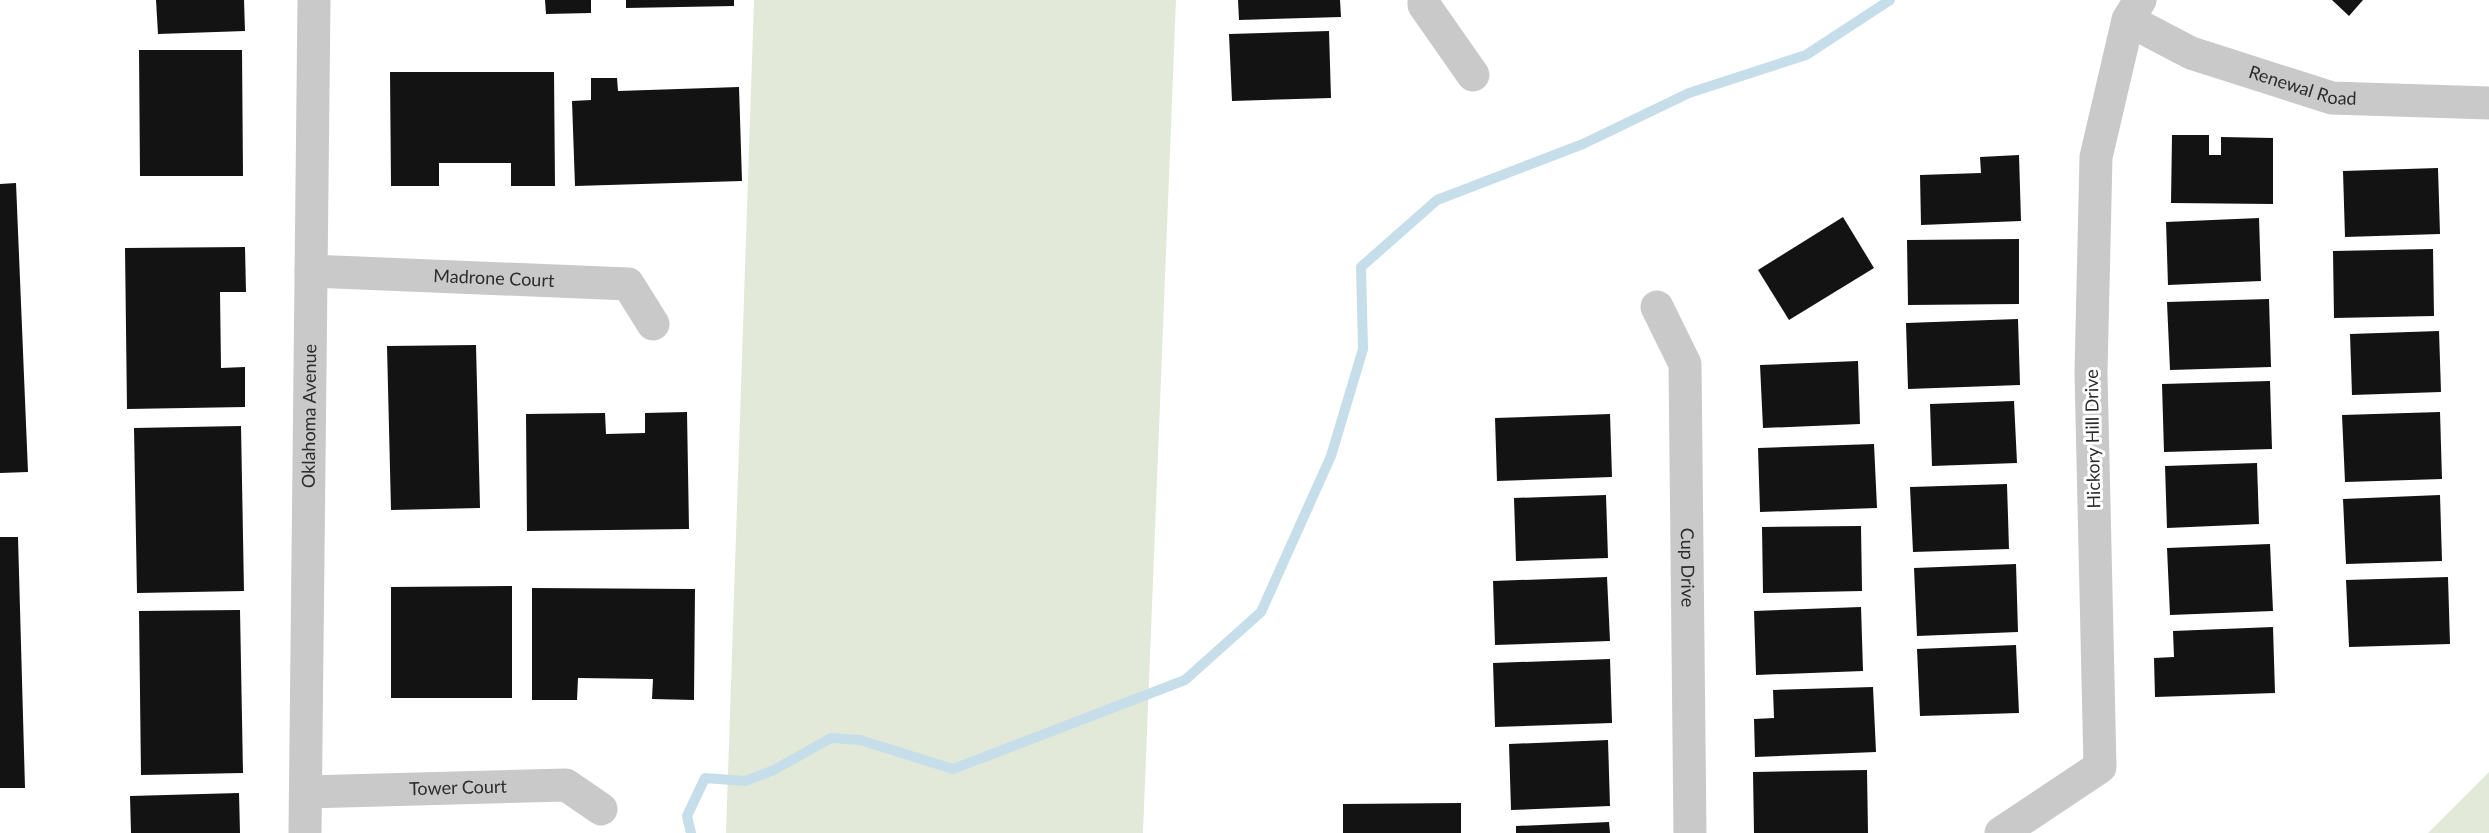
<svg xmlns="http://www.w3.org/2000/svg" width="2489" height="833" font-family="Lato,sans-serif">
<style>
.green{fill:#e3e9d9}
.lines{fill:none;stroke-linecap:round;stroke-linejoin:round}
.stream{stroke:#c6dee9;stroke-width:10}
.building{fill:#131313}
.minor{stroke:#c9c9c9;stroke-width:33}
.labels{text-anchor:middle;stroke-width:6;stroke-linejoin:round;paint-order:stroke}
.street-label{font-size:18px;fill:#2c2c2c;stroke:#fff}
</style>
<rect width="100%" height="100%" fill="#fff"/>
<g class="green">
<polygon points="754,0 1176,0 1143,833 726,833"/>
<polygon points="2489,772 2489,833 2428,833"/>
</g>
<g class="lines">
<polyline class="stream" points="691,833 687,816 705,778 745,781 774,770 831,738 860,740 953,769 1185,680 1261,612 1331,456 1363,349 1361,267 1437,200 1583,144 1689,93 1806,55 1890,0"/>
</g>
<g class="building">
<polygon points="156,0 244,0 245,31 158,34"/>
<polygon points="545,0 591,0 591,13 546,14"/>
<polygon points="626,0 734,0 734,6 626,8"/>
<polygon points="1238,0 1340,0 1341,17 1239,20"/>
<polygon points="2332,0 2363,0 2349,16"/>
<polygon points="1329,31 1331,98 1232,101 1229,34"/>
<polygon points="139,50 242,50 243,176 140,176"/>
<polygon points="390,72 554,72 555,186 511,186 511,163 439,163 439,186 391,186"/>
<polygon points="591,78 617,78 618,91 739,87 742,181 575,186 572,101 591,100"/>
<polygon points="2172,135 2209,135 2209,155 2221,155 2221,137 2273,138 2273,204 2171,203"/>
<polygon points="2019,155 2021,221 1921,225 1920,175 1981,173 1980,157"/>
<polygon points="2438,168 2440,234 2345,237 2343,171"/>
<polygon points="16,183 28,472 0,473 0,184"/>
<polygon points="1843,217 1874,268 1789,320 1758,270"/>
<polygon points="2259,218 2261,281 2168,285 2166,222"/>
<polygon points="2019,239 2019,304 1908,305 1907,240"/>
<polygon points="245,247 246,292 220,292 221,368 245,367 245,407 127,409 125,248"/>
<polygon points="2433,249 2434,316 2334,318 2333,251"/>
<polygon points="2269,299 2271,367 2170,370 2167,302"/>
<polygon points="2018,319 2020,385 1908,389 1906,323"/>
<polygon points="2439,331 2441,392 2352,395 2350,334"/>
<polygon points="476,345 480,508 391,510 387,346"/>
<polygon points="1858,361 1860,424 1763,428 1760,365"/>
<polygon points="2270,381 2272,449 2164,452 2162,384"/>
<polygon points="2014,401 2017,463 1932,466 1930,404"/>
<polygon points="687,412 689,529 527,531 526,414 605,413 606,434 645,433 645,413"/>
<polygon points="2440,412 2442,479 2345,482 2342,415"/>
<polygon points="1610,414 1612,477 1497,481 1495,418"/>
<polygon points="241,426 244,591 137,593 134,428"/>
<polygon points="1874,444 1877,508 1760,512 1758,448"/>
<polygon points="2257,463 2259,524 2167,528 2165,466"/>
<polygon points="2007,484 2009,549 1913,552 1910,487"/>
<polygon points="1606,495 1608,558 1516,561 1514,498"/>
<polygon points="2440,495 2442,561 2346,564 2343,499"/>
<polygon points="1861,526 1862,591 1763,593 1762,527"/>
<polygon points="0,537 18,537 25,788 0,788"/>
<polygon points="2270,544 2273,611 2170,615 2167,548"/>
<polygon points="2016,564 2018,632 1917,636 1914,568"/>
<polygon points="1607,577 1610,641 1495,645 1493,581"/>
<polygon points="2448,577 2450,644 2349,647 2346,580"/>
<polygon points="512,586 512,698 391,698 391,587"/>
<polygon points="532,588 695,589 694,700 652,699 653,679 578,678 577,700 532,700"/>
<polygon points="1861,607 1863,671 1756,675 1754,611"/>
<polygon points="240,610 243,773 141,775 139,611"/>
<polygon points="2273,627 2275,693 2155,697 2154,658 2174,657 2173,631"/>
<polygon points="2016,645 2019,713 1920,716 1917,649"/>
<polygon points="1610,659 1612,723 1495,727 1493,663"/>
<polygon points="1873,687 1876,752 1755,757 1754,719 1774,718 1773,690"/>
<polygon points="1608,740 1610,806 1511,810 1509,744"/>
<polygon points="1867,770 1868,833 1754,833 1753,772"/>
<polygon points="239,793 240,833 131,833 130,796"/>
<polygon points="1461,803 1461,833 1343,833 1343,804"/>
<polygon points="1609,822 1610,833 1516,833 1516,826"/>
</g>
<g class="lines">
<g class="minor">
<polyline points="1424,0 1424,5 1473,75"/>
<path id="s1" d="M2128,20L2191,53L2332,98L2489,103"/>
<path id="s2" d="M311,271L628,284L653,324"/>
<path id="s3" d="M1657,307L1685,364L1690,833"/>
<path id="s4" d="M306,792L566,785L601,809"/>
<path id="s5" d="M305,833L314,0"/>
<polyline points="2001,833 2100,767 2091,373 2096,157 2128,20 2140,0"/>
</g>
</g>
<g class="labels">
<g class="street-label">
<text dy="6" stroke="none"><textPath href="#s1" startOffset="188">Renewal Road</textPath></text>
<text dy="6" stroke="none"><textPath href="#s2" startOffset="183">Madrone Court</textPath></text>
<text dy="6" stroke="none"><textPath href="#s5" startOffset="417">Oklahoma Avenue</textPath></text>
<text transform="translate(2093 439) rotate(-91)" y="6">Hickory Hill Drive</text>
<text dy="6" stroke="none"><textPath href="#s3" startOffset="267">Cup Drive</textPath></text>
<text dy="6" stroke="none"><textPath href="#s4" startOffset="152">Tower Court</textPath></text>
</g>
</g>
</svg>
